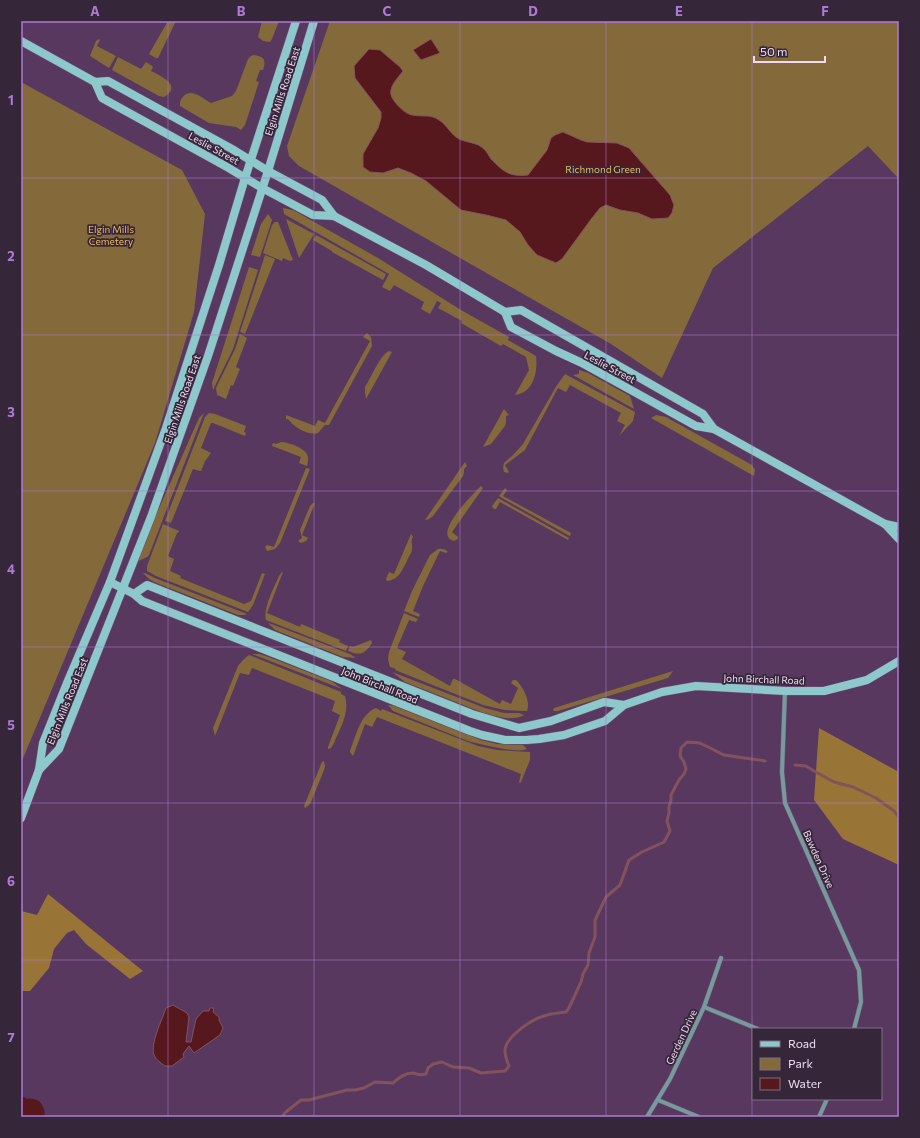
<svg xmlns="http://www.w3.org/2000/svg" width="920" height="1138" font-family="Commissioner,sans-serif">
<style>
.green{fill:#84693b}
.forest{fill:#987536}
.water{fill:#56181d;stroke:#84525d}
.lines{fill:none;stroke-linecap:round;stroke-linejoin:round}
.stream{stroke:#84525d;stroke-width:3}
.river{stroke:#56181d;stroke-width:17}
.street-casing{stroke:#74557a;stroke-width:5}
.secondary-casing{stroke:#74557a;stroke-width:9}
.street{stroke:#759b9c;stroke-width:4}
.secondary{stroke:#8dc9cc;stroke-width:8}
.grid{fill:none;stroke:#af7ad6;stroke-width:1;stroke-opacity:0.55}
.labels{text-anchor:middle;stroke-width:3.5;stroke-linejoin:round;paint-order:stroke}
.street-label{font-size:10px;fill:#eedaf2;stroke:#352639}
.park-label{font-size:10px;fill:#eab85f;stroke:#352639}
.neatline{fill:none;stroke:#af7ad6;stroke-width:1.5}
.grid-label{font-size:13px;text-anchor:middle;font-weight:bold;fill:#af7ad6}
</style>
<rect width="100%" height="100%" fill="#593860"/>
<g class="green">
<polygon points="168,21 176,21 158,58 156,58 149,54"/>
<polygon points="262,21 279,21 272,39 270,42 263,41 258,37"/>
<polygon points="330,21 899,21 899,179 868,146 713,268 662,378 611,344 560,315 299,166 289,156 287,146"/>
<polygon points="99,39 100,40 97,46 116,56 109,68 90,56 96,41"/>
<path d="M254,55C265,57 266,60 263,70H260L256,81L259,82L245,125L241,130L236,127L209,123L180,106C180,102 180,100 183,97C191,87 203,99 211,103L232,96L236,91L248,59L251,56Z"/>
<path d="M118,57L141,69L146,62L152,66L153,67L151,71C161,76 183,86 164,97L159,96L112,70Z"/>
<polygon points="21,82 182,170 205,214 194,312 155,443 21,763"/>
<path d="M283,208L293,210L378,258L461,310L509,337L508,340L536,356C538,371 534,393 515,395L529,370L526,357L503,344L501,346L461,323L462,321L438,308L441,303L437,301L430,314L421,309L424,302L394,285L390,291L382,287L389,274L284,214Z"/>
<polygon points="268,214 272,220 260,257 251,255 261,224"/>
<polygon points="286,219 314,234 299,258"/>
<polygon points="275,222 278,222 293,260 290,261 283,258 282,261 263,253 272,225"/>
<polygon points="316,235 386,274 383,280 332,252 332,251 313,240"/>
<polygon points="265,255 275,259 245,334 240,332"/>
<polygon points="249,267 258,270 233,349 213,390 212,383"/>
<path d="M367,333L371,337L372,346L329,425H325L318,433C308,436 294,427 288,419H286V415L315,426L318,420L325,423L370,341L363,337Z"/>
<polygon points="240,334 247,338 236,367 240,369 233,386 231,385 226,399 217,395 216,388 235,349"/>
<path d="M389,351L392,352L366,399L365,392V387C371,378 380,355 389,351Z"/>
<polygon points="579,370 588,373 630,396 634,409 573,375 579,374"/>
<polygon points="565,374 635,412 633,421 619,436 625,425 617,421 621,413 570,385 566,392 558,388 525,450 505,465 509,472 508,473 504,472 503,468 504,463 514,454 523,444 557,385"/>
<polygon points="504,409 509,415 506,416 506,422 505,426 491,444 483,447"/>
<polygon points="204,413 149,555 147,557 139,561 140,555 152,524 199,418"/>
<polygon points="209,413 215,414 246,426 244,432 246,433 245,436 213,423 211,423 201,448 211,453 205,461 201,471 200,471 193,469 171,523 165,521 205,417"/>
<polygon points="656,415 666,417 752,465 755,470 754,476 651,418"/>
<path d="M281,442C286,442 289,444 294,445C305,450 311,454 307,466L299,463L301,457L272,446L273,443L276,444Z"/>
<polygon points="465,462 467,466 464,469 464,472 463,476 433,516 429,519 425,520"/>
<polygon points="306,468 310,469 280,543 275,549 267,551 265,547 267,545 274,547"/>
<path d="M481,486L483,488L452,532L458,537V539L454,541C431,535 474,493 481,486Z"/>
<polygon points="505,488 507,490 503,496 571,533 570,536 502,498 499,496"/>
<polygon points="498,498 569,538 568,540 500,502 496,509 494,509 492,506"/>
<polygon points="313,503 315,503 302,535 308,538 306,541 301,543 298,541 302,538 300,530 310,506"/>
<polygon points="163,524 179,531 179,532 177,533 168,556 174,559 170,571 181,576 180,578 244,604 251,601 262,573 265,574 253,605 248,612 156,576 147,571 147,566"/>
<path d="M411,534L413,537C410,541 413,544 412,549C412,553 408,557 407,561C402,570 399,580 387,581L386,579L389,572L394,574Z"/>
<path d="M438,549C441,548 446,549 448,552L446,553L440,551L423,586L413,611L420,614L419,617L404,611L412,591L430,555Z"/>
<path d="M282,572H283L267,613L300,627L301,624L340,640L339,642L348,646L346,651L266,620C263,608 274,588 279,576Z"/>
<polygon points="143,573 145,573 155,578 247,614 244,615 238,615 154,582 149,579"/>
<path d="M404,613L418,619L416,622L409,620L397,648L406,652L402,659L450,686L453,679H455L500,704L502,700L511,704L518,688L511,683L513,680H516C523,687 531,701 527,711L505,710L483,705L395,670L396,669L390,667L388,659L389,652Z"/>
<polygon points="268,623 274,625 350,654 356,658 343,657 275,630"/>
<path d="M371,640L372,643C365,654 360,656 348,651L350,646L353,647Z"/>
<polygon points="252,654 259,654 266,656 331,681 342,689"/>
<path d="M249,655L341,692V694L345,696C350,713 340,728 334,743L331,748L328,749V747L340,715L332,711L335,701L252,668L249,675L240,673L215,736L213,728L238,666L243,660Z"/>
<polygon points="673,671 668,678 558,711 553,711 554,708"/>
<path d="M392,672L485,708L504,713H519L524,715C513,722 494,716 481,712L405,682Z"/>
<path d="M388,705L394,706L481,740L497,744L523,745L527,749C517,754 480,744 468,741L393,711Z"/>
<path d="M376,708L381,711L382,709L478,746L497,750L530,752V760L521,782L520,783L519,782L521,774L377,717L372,727L365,724L353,756L350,752V751C356,736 360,714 376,708Z"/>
<polygon points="324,761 325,766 324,770 311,802 308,806 305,808 304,806 322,762"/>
</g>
<g class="forest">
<polygon points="819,728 899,772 899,865 843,839 814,800"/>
<polygon points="48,894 143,971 130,979 86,944 74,930 67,933 54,949 49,968 30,991 21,991 21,911 37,915"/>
</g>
<g class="water">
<polygon points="431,39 440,53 421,60 413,50"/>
<path d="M369,49L380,50L400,67L403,71C398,78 389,86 391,95C393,102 405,114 412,115C422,117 431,114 439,120C447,125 451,135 459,139C467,143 477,142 484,149C487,152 489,156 491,159C504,172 509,177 528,175L547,150L551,138L555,135L563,132L581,140L587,142L617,143L629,148L670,195L674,205L672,213L668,218L652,219L638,213L620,210L606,205L600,208L592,218L562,259L556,263L537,255L528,245L520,232L506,220L486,215L461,210L426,181L411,173L398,168L383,173L370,172L363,167V154L378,128L381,118V112L355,78L354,66Z"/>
<path d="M173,1005L187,1013L189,1017L186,1042H191L196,1019L203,1011H209L210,1008H214L213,1012L219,1017V1020L223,1028L220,1035L194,1053L189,1046L183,1054L184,1057L172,1066H165C161,1063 156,1060 154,1055C150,1044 162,1020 166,1008Z"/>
</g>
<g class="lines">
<g class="stream">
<polyline points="795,765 806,766 814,771 834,782 853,787 876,798 894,811 899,817"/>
<path d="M283,1117L284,1114L287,1111L301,1100H309L347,1090H355L364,1088L375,1082L393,1083C399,1078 404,1073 413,1073C419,1074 418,1076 426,1074L428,1068L433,1064L442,1062L453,1067L469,1068L481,1073L505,1071L509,1066C507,1061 505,1056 505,1051C505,1037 532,1019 544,1016C551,1013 559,1013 566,1012L569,1008L581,982L583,974L588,965L589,953L595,937V920L606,897L620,885L629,860L642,852L664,842L670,831L667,821L669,813V807L671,800V795L679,780L684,774L686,769L684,762L680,756L681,748L687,742L700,743L724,755L765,761"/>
</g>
<polyline class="river" points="21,1105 27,1109 30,1107 34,1108 36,1112 36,1117"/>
<g class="street-casing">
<g id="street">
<polyline points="785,691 782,772 785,803 859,970 861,1002 854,1029"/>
<polyline points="704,1007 758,1029"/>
<polyline points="658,1100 699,1117"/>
<polyline points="647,1117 670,1079 704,1007 721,958"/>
<polyline points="819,1117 827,1099"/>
</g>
</g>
<g class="secondary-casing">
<g id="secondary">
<polyline points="21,41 95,82 108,81 232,149 268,171 322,200 334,216"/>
<polyline points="95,82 102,98 227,167 262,188 313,215 334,216 426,265 505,312 511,327 556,351 582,363 696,426 714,429 885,524 899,539"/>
<polyline points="505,312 521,310 703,414 714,429"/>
<polyline points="885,524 899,527"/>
<polyline points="110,582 134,594 142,601 470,731 482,735 505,740 526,740 539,739 564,735 605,721 624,705 662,692 696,686 785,691 824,691 867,680 899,661"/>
<polyline points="134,594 147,585 472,714 519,728 551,721 604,702 624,705"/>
<polyline points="39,770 59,749 151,517 208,356 268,171 314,21"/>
<polyline points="21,818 39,770 43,743 67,683 110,582 166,428 219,265 245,178 296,21"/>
</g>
</g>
<use href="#street" class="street"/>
<use href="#secondary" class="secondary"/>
</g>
<path class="grid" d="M168,21V1117M314,21V1117M460,21V1117M606,21V1117M752,21V1117M21,178H899M21,335H899M21,491H899M21,647H899M21,803H899M21,960H899"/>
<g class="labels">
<g class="street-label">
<text transform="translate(282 91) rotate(-72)" y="4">Elgin Mills Road East</text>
<text transform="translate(214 148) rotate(29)" y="4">Leslie Street</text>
<text transform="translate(610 367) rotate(28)" y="4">Leslie Street</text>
<text transform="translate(182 399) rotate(-71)" y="4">Elgin Mills Road East</text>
<text transform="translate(764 679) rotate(2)" y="4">John Birchall Road</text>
<text transform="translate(380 685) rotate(22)" y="4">John Birchall Road</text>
<text transform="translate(67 701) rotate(-68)" y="4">Elgin Mills Road East</text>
<text transform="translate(819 859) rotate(66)" y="4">Bawden Drive</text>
<text transform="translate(681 1037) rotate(-65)" y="4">Gerden Drive</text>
</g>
<g class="park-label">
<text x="603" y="173">Richmond Green</text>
<text x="111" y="233">Elgin Mills<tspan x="111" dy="12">Cemetery</tspan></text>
</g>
</g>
<rect width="920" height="1138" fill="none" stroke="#352639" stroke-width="44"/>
<rect x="752" y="1028" width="130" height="72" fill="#352639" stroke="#7f6e83"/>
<rect x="760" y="1041" width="20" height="6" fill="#8dc9cc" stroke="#7f6e83"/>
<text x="788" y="1048" font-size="12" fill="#eedaf2">Road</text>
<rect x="760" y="1058" width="20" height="12" fill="#84693b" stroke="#7f6e83"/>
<text x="788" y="1068" font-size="12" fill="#eedaf2">Park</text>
<rect x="760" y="1078" width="20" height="12" fill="#56181d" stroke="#7f6e83"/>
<text x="788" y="1088" font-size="12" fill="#eedaf2">Water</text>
<path d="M754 56v6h71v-6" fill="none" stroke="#eedaf2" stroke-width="2"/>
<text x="760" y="56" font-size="12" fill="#eedaf2" stroke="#352639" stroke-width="3" paint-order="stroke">50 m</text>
<rect x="22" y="22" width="876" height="1094" class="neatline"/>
<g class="grid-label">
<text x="95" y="16">A</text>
<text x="241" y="16">B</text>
<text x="387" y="16">C</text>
<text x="533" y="16">D</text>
<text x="679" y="16">E</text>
<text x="825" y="16">F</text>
<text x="11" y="105">1</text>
<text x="11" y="261">2</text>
<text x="11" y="417">3</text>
<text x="11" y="574">4</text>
<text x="11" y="730">5</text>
<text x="11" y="886">6</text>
<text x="11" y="1042">7</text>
</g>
</svg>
